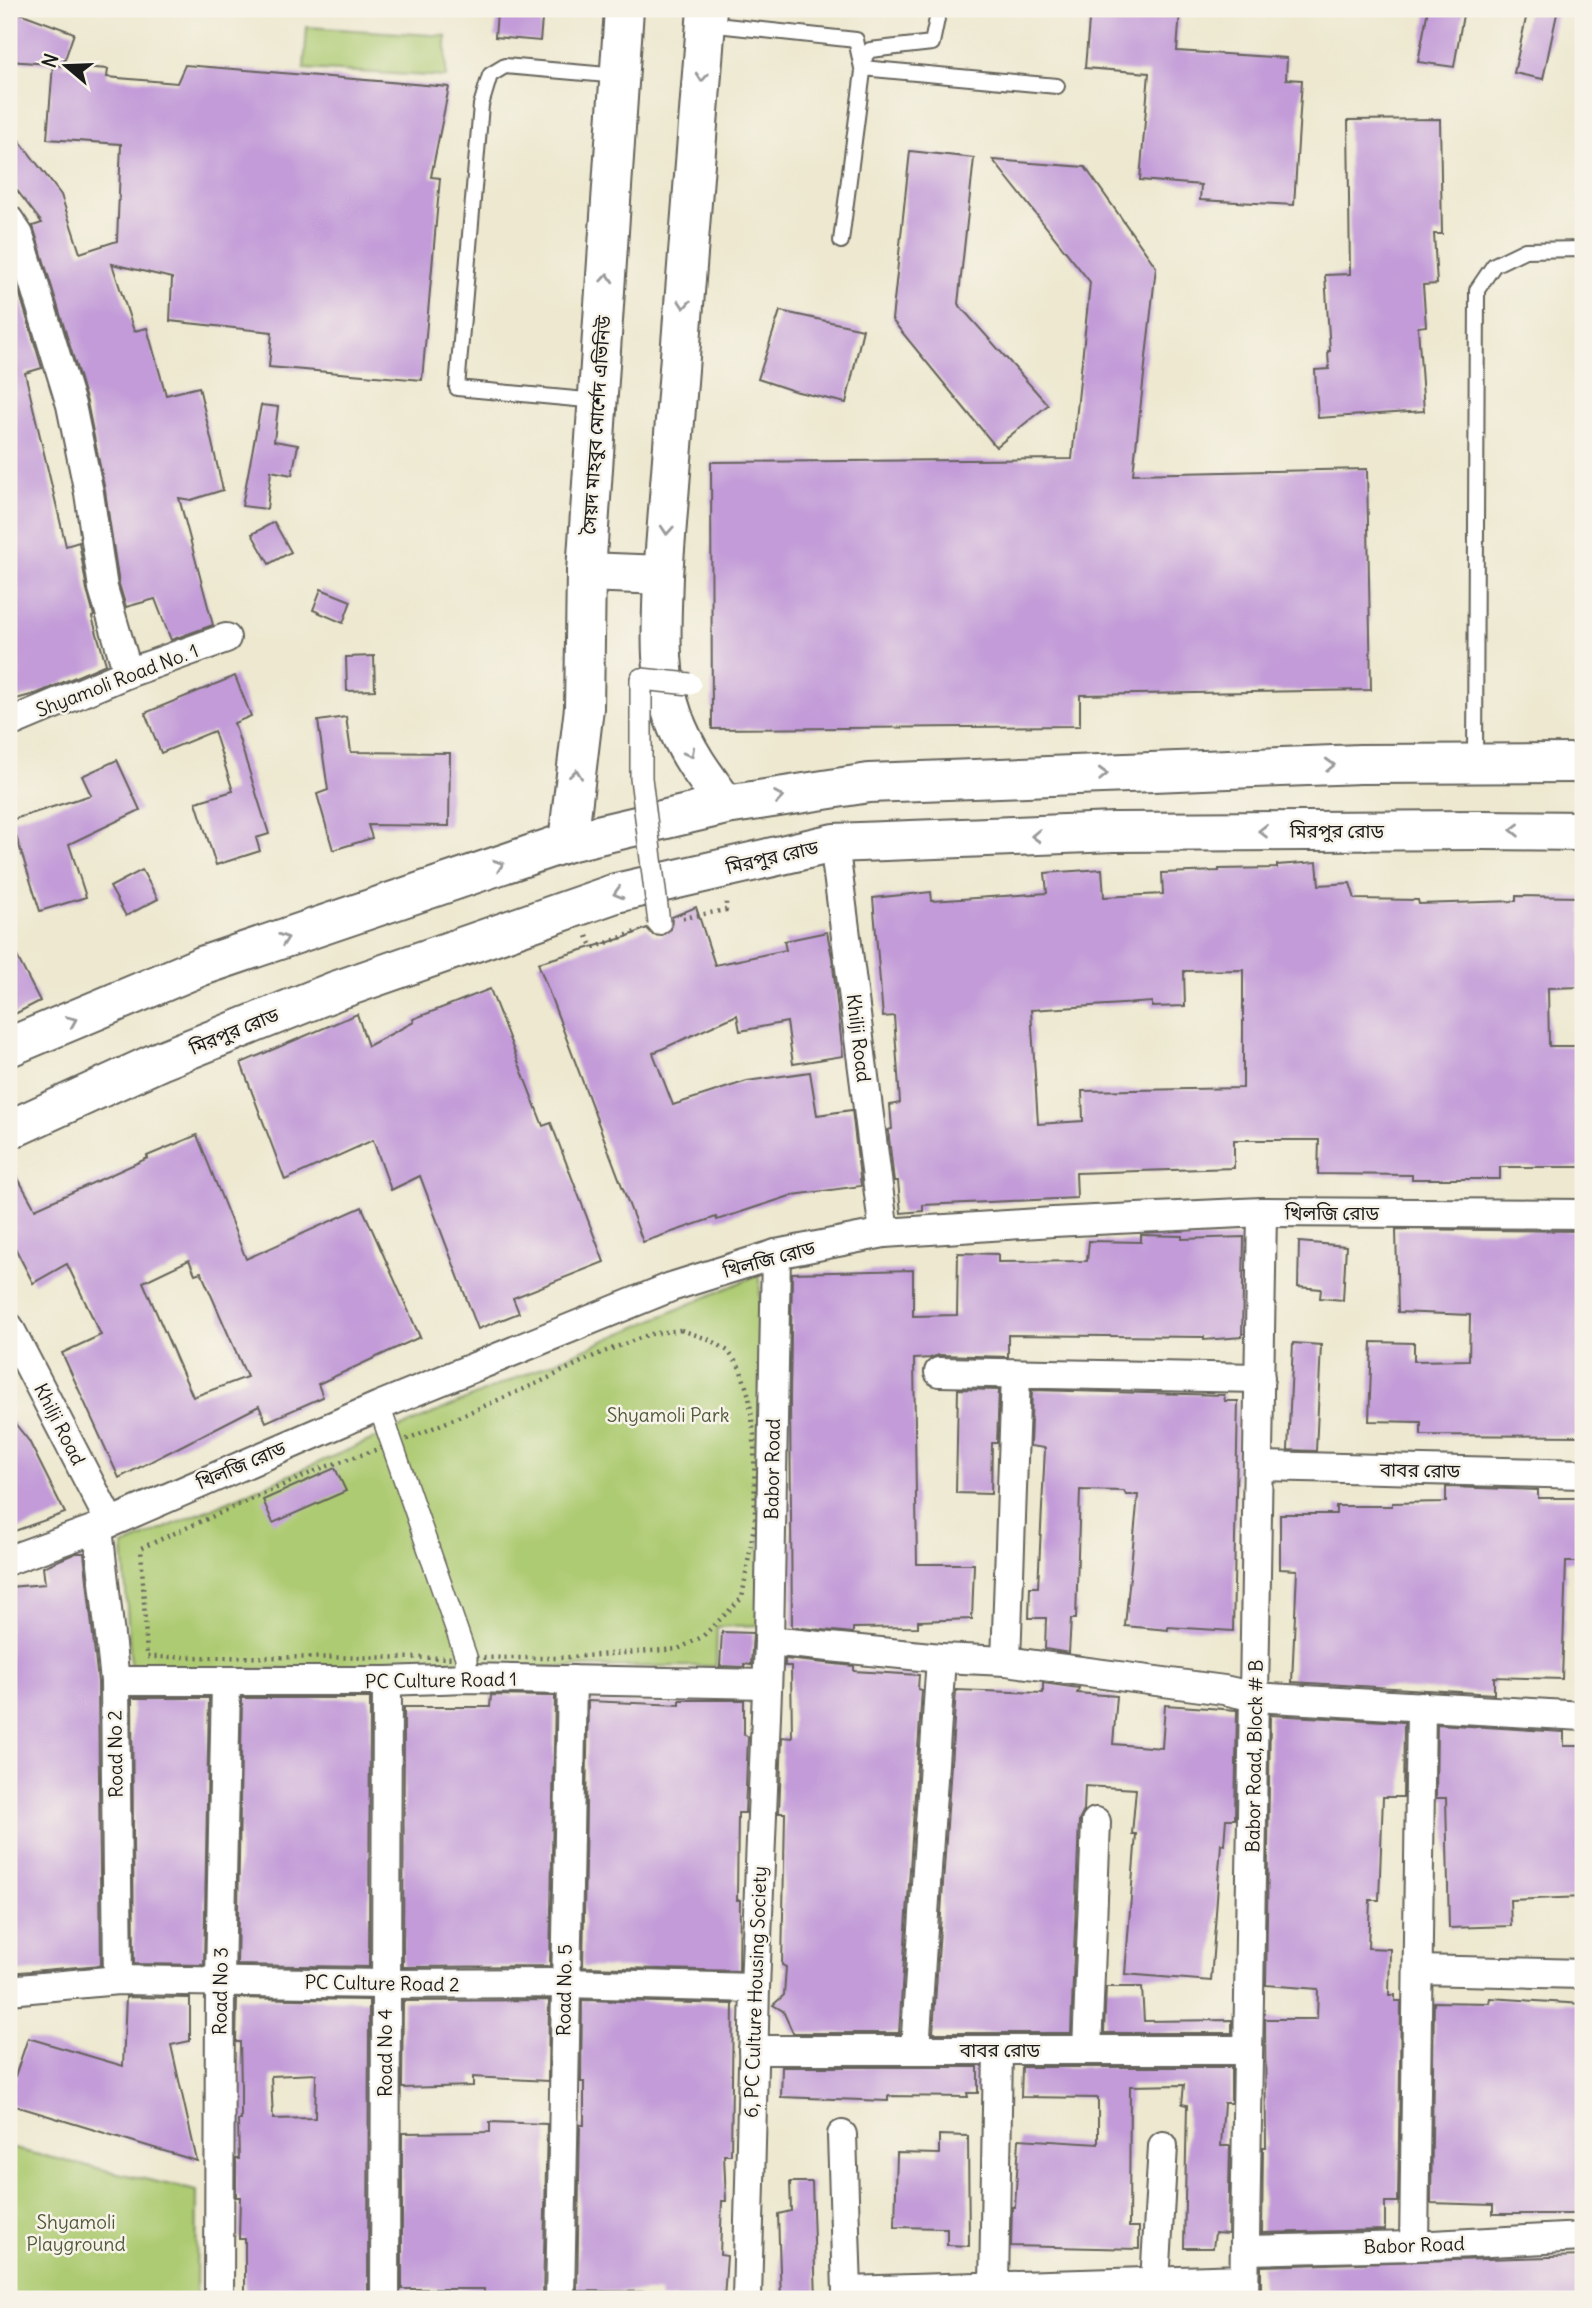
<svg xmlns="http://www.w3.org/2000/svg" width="1592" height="2308" font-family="Delius,'Noto Sans Bengali',sans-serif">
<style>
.green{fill:#adcb72;stroke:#647447;stroke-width:2}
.building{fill:#c29bd8;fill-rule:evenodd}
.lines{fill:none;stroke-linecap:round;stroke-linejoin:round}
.service-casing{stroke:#65635b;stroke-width:18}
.pedestrian-casing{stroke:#65635b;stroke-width:24}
.minor-casing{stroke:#65635b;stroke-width:32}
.primary-casing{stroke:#65635b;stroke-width:42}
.trunk-casing{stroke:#65635b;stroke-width:42}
.path{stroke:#65635b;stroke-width:4.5;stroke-dasharray:2 5;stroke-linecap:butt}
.service{stroke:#fff;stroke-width:14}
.pedestrian{stroke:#fff;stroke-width:21}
.minor{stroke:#fff;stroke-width:28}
.primary{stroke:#fff;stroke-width:38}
.trunk{stroke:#fff;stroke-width:38}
.pedestrian-bridge-casing{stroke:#65635b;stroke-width:24;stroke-linecap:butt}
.pedestrian-bridge{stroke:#fff;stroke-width:21}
.oneway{stroke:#999}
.labels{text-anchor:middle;stroke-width:5;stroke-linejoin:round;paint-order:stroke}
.street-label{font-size:19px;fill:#1c1c1c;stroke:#f7f3e8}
.park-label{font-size:19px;fill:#4f593a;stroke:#f7f3e8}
</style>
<rect width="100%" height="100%" fill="#f7f3e8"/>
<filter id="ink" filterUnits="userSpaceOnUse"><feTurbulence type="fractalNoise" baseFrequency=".0143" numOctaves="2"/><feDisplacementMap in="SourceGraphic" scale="14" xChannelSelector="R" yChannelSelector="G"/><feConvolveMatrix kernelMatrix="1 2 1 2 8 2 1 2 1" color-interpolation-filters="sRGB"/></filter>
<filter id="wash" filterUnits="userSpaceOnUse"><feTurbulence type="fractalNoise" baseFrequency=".00686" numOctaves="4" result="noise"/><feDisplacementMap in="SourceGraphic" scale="28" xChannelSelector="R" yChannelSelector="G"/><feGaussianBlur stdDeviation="1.57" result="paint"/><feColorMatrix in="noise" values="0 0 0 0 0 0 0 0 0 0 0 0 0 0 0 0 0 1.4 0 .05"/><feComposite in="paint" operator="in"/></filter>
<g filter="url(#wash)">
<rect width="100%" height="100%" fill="#ede8cf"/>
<g class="green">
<polygon points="307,27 446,36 446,77 304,69"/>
<polygon points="760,1274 760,1625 717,1627 716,1666 131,1670 123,1546"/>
<polygon points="9,2148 197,2191 196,2299 9,2299"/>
</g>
<g id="blocks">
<g class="building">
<polygon points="9,9 74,33 63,65 9,61"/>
<polygon points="510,9 543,9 540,41 495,37 497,13 509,14"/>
<polygon points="1090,9 1150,9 1180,11 1177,51 1287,58 1286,79 1302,80 1294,205 1200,200 1201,185 1140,180 1149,73 1085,68"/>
<polygon points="1428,9 1464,9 1454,67 1418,62"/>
<polygon points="1528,9 1558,9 1543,79 1514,73"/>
<polygon points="53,65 108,69 107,77 177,83 185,65 449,87 431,177 440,178 422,380 269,367 272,332 170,321 172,278 112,264 134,331 147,328 166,395 199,387 223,490 191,500 179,498 213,625 171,640 155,599 126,607 119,584 105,491 87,402 33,226 42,223 9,180 9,127 61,195 80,253 117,241 121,144 47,139"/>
<polygon points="1440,119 1442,234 1434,234 1437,284 1423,285 1426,326 1418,327 1424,411 1318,418 1315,370 1329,369 1328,351 1330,351 1325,275 1350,274 1348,120"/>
<polygon points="910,151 974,158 958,304 1048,405 996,447 892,320"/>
<polygon points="993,160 1085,167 1156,267 1133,474 1367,469 1371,690 1080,695 1080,726 712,729 711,462 1072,459 1090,282"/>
<polygon points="9,258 42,368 25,373 66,546 79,542 87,590 94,616 92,617 106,664 38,693 9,701 9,551 15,550 9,522"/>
<polygon points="780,311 863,329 846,403 794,391 758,379"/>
<polygon points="261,405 278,407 274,441 298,445 292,475 271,471 267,509 242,506"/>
<polygon points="274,522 291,552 269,564 252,534"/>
<polygon points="321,589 351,601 343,623 313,610"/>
<polygon points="374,656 375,690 347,691 346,657"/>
<polygon points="235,676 251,716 234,723 269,834 256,838 260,851 216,865 196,802 233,791 214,731 161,753 145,713"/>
<polygon points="346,717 351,752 450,753 449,826 368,825 372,838 333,850 317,794 328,790 318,721"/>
<polygon points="117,760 140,810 69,844 86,897 40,911 11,820 91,795 82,776"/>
<path d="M1317,862L1319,885L1350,883L1355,899L1418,900L1419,904L1516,901V896L1582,897V987L1548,988L1549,1046H1583V1167H1500V1179H1412V1175L1318,1174L1319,1140H1234V1168L1076,1173L1077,1198L923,1205V1211L901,1213L898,1181H894L888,1130L892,1129L890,1105L900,1103L894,1016L883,1017L873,898L931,892L932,901L1047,893L1045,873L1102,869L1104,897L1163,894L1162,873L1219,871V869L1277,868V865ZM1243,970V1088L1082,1091L1083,1121L1038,1124L1031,1010L1152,1002V1007L1185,1006L1184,971Z"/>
<polygon points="142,870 158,899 126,916 110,887"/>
<polygon points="696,907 715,965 786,950 784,941 827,932 832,957 843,1056 793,1064 787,1022 740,1031 737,1015 653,1053 673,1105 747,1081 810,1072 817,1115 852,1110 861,1186 793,1195 717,1220 716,1217 643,1242 538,963 626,937 647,928 653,935 661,936 671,929 672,917"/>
<polygon points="9,941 40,1001 9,1017"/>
<polygon points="490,989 543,1126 551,1123 604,1262 513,1298 519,1313 478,1329 420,1176 391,1190 373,1140 285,1180 241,1063 357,1014 368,1046 414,1022 413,1019"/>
<path d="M197,1135L246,1259L362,1207L420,1337L318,1384L323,1397L266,1422L259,1406L119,1478L62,1353L101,1335L67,1264L33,1283L9,1236V1162L35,1209L148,1158L147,1156ZM189,1260L195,1274L201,1272L247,1377L193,1397L143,1282Z"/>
<polygon points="1396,1229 1583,1231 1583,1436 1421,1435 1421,1422 1369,1421 1372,1342 1414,1343 1414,1361 1469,1360 1470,1315 1398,1312"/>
<polygon points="1141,1235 1182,1236 1182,1239 1244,1237 1242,1337 1204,1340 1204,1337 1008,1335 1008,1357 939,1355 930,1358 914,1359 917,1564 974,1564 972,1619 918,1621 918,1627 853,1628 853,1633 792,1627 790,1400 792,1273 913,1270 913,1316 957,1315 958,1253 998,1254 998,1262 1087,1261 1089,1241 1141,1242"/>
<polygon points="1299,1242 1346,1246 1343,1300 1320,1298 1321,1289 1298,1287"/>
<polygon points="1293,1343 1321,1345 1316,1451 1288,1450"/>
<polygon points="958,1389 999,1390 997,1443 992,1443 991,1494 956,1493"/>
<polygon points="1032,1390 1224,1395 1225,1401 1238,1401 1233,1631 1168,1627 1168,1630 1125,1626 1138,1495 1126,1495 1124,1491 1080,1490 1076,1619 1071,1619 1069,1653 1045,1649 1046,1618 1029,1618 1030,1587 1038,1587 1045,1448 1030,1446"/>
<polygon points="9,1416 29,1441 65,1513 9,1533"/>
<polygon points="335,1468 346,1491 273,1523 263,1500"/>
<polygon points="1446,1487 1538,1490 1538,1498 1580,1498 1580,1562 1566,1562 1562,1679 1494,1677 1494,1694 1292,1682 1297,1570 1280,1569 1280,1514 1336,1514 1336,1506 1392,1506 1392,1503 1446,1502"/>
<polygon points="76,1553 84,1553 98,1682 101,1965 9,1973 9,1587 45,1584 43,1567"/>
<polygon points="722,1632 753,1633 751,1665 744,1664 744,1667 720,1666"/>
<polygon points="785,1659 854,1666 854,1671 919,1675 918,1689 922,1690 899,2033 793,2033 783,2011 773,2005 784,1995 786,1967 782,1965 785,1813 779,1813 782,1737 792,1738 791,1666 785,1666"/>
<polygon points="1043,1683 1079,1688 1077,1693 1117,1696 1113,1744 1162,1748 1165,1705 1237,1710 1235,1819 1226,1819 1224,1845 1221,1844 1211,1981 1125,1974 1136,1834 1132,1834 1136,1789 1085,1786 1084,1811 1079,1821 1071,2033 933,2033 956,1690 1043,1693"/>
<polygon points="491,1695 555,1696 550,1966 403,1967 404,1707 490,1707"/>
<polygon points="132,1698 209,1698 204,1965 134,1964"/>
<polygon points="242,1698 370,1698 369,1967 237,1965"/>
<polygon points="680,1700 744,1700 744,1734 748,1737 745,1813 738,1813 737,1900 740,1900 739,1971 583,1967 588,1701 680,1705"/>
<polygon points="1270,1715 1404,1722 1403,1797 1383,1797 1379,1900 1370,1900 1368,1948 1390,1949 1389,1995 1395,1995 1395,2001 1401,2001 1398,2202 1385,2202 1385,2230 1262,2233 1263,2147 1266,2147 1265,2019 1317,2019 1318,1989 1266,1985"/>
<polygon points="1437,1724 1564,1732 1564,1746 1583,1746 1583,1897 1510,1900 1511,1926 1449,1928 1446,1798 1436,1798"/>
<polygon points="1106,1987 1142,1987 1144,2021 1232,2020 1232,2033 1104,2033"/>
<polygon points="126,1997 190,1998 190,2041 171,2045 197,2161 9,2104 9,2094 28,2038 123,2066"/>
<path d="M237,1998L369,2000L368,2299H245V2239H239L240,2197H236V2159H239L238,2120H241V2086L240,2042H236ZM316,2074L315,2118L273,2119L271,2076Z"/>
<polygon points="1490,1998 1583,2004 1583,2214 1493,2214 1493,2205 1431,2203 1434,2002 1489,2003"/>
<polygon points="549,2000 548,2081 473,2077 473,2086 402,2088 403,2001"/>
<polygon points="582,2000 733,2004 731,2155 724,2155 726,2201 722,2201 720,2255 727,2256 724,2299 660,2299 660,2292 577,2291 580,2125 584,2125 584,2082 581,2082"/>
<polygon points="782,2067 978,2067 978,2093 967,2093 968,2097 888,2096 888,2101 781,2097"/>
<polygon points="1022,2067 1231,2067 1231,2103 1224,2103 1221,2146 1230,2146 1228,2234 1215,2233 1213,2248 1184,2248 1187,2105 1182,2104 1184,2085 1130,2086 1129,2227 1139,2227 1139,2249 1011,2246 1012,2207 1015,2207 1019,2139 1098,2144 1098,2098 1021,2097"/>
<polygon points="490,2122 547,2124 543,2299 484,2299 484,2289 402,2289 402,2133 490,2132"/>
<polygon points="939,2135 968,2136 969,2246 947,2245 947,2228 895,2227 897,2153 939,2154"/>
<polygon points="790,2182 812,2182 816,2299 781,2299 778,2214 791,2211"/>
<polygon points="1583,2256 1583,2299 1261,2299 1261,2266"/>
</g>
</g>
</g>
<g filter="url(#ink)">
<use href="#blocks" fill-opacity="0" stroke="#65635b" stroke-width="2"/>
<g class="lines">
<g class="service-casing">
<g id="service">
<polyline points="707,24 856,40 862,68 1057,86"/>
<polyline points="841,241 865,56 870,50 932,43 939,9"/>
<polyline points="597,401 457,388 481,105 490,75 505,66 619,76"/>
<polyline points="1475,761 1477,290 1494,265 1525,250 1583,249"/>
</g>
</g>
<g class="pedestrian-casing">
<polyline id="pedestrian" points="379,1406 466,1657 466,1678"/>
</g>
<g class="minor-casing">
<g id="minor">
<polyline points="9,220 19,235 71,405 89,493 103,588 128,673"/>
<polyline points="9,723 128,673 226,638"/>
<polyline points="834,843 884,1233"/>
<polyline points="9,1327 110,1522"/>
<polyline points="939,1372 1260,1378"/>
<polyline points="1258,1466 1583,1474"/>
<polyline points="98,1528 115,1681 118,1980"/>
<polyline points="9,1560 98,1528 379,1406 671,1287 776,1254 884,1233 1053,1222 1262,1212 1583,1214"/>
<polyline points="769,1641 941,1658 1006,1661 1224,1690 1255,1697 1583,1716"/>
<polyline points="1006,1661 1016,1374"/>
<polyline points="115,1681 387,1681 466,1678 767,1684"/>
<polyline points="1418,1970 1583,1974"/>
<polyline points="9,1990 118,1980 385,1984 564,1983 755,1988"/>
<polyline points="753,2050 1248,2050"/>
<polyline points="915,2050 941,1658"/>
<polyline points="1087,2050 1096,1822"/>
<polyline points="842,2135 847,2291"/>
<polyline points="1414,2246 1421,1706"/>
<polyline points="1245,2250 1414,2246 1583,2237"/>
<polyline points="994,2286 998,2050"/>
<polyline points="219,2299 220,1980 226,1682"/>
<polyline points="385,2299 387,1681"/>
<polyline points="560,2299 572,1680"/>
<polyline points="747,2299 755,1988 769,1641 776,1254"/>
<polyline points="848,2299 847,2291 1244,2279"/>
<polyline points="1154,2299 1163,2146"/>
<polyline points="1244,2299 1262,1212"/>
</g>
</g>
<g class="primary-casing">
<g id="primary">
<path d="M707,9L663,575C662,620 657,672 673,716C684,749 705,777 726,805"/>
<polyline points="586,572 663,575"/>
<polyline points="568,842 584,708 586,572 624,9"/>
</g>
</g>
<g class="trunk-casing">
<g id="trunk">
<polyline points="9,1047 202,966 568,842 726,805 869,783 1360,764 1583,763"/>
<polyline points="9,1130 162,1060 335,991 616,893 834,843 1114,832 1483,830 1583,831"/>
</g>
</g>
<g class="path">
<polyline points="683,918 726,910 726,900"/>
<polyline points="587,936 593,948 638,931"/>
<polygon points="681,1330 711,1340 728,1351 740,1368 749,1396 754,1435 755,1520 742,1598 702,1637 678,1649 557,1658 147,1657 141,1548 322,1468 405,1440 540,1382 596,1355 650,1334"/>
</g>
<use href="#service" class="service"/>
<use href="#pedestrian" class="pedestrian"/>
<use href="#minor" class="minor"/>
<use href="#primary" class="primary"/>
<use href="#trunk" class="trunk"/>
<g class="pedestrian-bridge-casing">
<polyline id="pedestrian-bridge" points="659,923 641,778 641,679 690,684"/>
</g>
<use href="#pedestrian-bridge" class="pedestrian-bridge"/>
</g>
<defs><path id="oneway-chevron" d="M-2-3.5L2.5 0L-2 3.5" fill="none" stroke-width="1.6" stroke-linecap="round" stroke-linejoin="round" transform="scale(1.75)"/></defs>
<g class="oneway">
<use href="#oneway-chevron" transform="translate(702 77) rotate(94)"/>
<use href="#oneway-chevron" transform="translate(607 278) rotate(-86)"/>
<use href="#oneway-chevron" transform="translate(684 304) rotate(94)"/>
<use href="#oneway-chevron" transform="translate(667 530) rotate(94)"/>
<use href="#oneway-chevron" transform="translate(690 753) rotate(61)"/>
<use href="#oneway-chevron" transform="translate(1330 765) rotate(-2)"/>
<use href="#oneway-chevron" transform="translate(576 774) rotate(-83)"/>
<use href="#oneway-chevron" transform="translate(1103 774) rotate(-2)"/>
<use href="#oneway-chevron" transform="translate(779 797) rotate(-9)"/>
<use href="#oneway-chevron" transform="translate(1515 830) rotate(-179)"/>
<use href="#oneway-chevron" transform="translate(1263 831) rotate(180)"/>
<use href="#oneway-chevron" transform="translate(1036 836) rotate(178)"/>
<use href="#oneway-chevron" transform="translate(499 865) rotate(-19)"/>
<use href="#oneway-chevron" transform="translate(618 893) rotate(164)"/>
<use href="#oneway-chevron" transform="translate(284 939) rotate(-19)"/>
<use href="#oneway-chevron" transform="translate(72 1021) rotate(-23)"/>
</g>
</g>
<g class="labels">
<g class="street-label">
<text transform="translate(596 425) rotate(-86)" y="7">সৈয়দ মাহবুব মোর্শেদ এভিনিউ</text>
<text transform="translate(117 680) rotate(-21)" y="7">Shyamoli Road No. 1</text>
<text x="1337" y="838">মিরপুর রোড</text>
<text transform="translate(772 857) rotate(-13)" y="7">মিরপুর রোড</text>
<text transform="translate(234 1031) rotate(-22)" y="7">মিরপুর রোড</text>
<text transform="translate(859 1038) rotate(83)" y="7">Khilji Road</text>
<text x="1332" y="1220">খিলজি রোড</text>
<text transform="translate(769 1259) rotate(-15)" y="7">খিলজি রোড</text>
<text transform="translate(60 1424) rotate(63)" y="7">Khilji Road</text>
<text transform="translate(241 1465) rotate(-23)" y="7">খিলজি রোড</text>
<text transform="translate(772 1469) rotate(-89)" y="7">Babor Road</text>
<text transform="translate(1420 1470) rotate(1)" y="7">বাবর রোড</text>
<text transform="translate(441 1680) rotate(-1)" y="7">PC Culture Road 1</text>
<text transform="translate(115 1754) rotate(-91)" y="7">Road No 2</text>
<text transform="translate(1254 1756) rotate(-89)" y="7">Babor Road, Block # B</text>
<text transform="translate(382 1983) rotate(1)" y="7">PC Culture Road 2</text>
<text transform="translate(564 1990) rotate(-89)" y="7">Road No. 5</text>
<text transform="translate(220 1991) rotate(-89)" y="7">Road No 3</text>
<text transform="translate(755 1992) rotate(-88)" y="7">6, PC Culture Housing Society</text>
<text x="1000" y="2057">বাবর রোড</text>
<text transform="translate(385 2053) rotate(-90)" y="7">Road No 4</text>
<text transform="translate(1414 2245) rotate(-2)" y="7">Babor Road</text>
</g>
<g class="park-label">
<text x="668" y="1422">Shyamoli Park</text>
<text x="76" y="2229">Shyamoli<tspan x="76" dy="22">Playground</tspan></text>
</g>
</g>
<rect width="1592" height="2308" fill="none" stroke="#f7f3e8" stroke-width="35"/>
<g transform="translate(66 66) rotate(289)" stroke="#f7f3e8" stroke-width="5" paint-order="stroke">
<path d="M0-5L12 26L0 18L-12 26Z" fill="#1c1c1c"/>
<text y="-10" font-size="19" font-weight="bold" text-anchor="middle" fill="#1c1c1c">N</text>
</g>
</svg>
